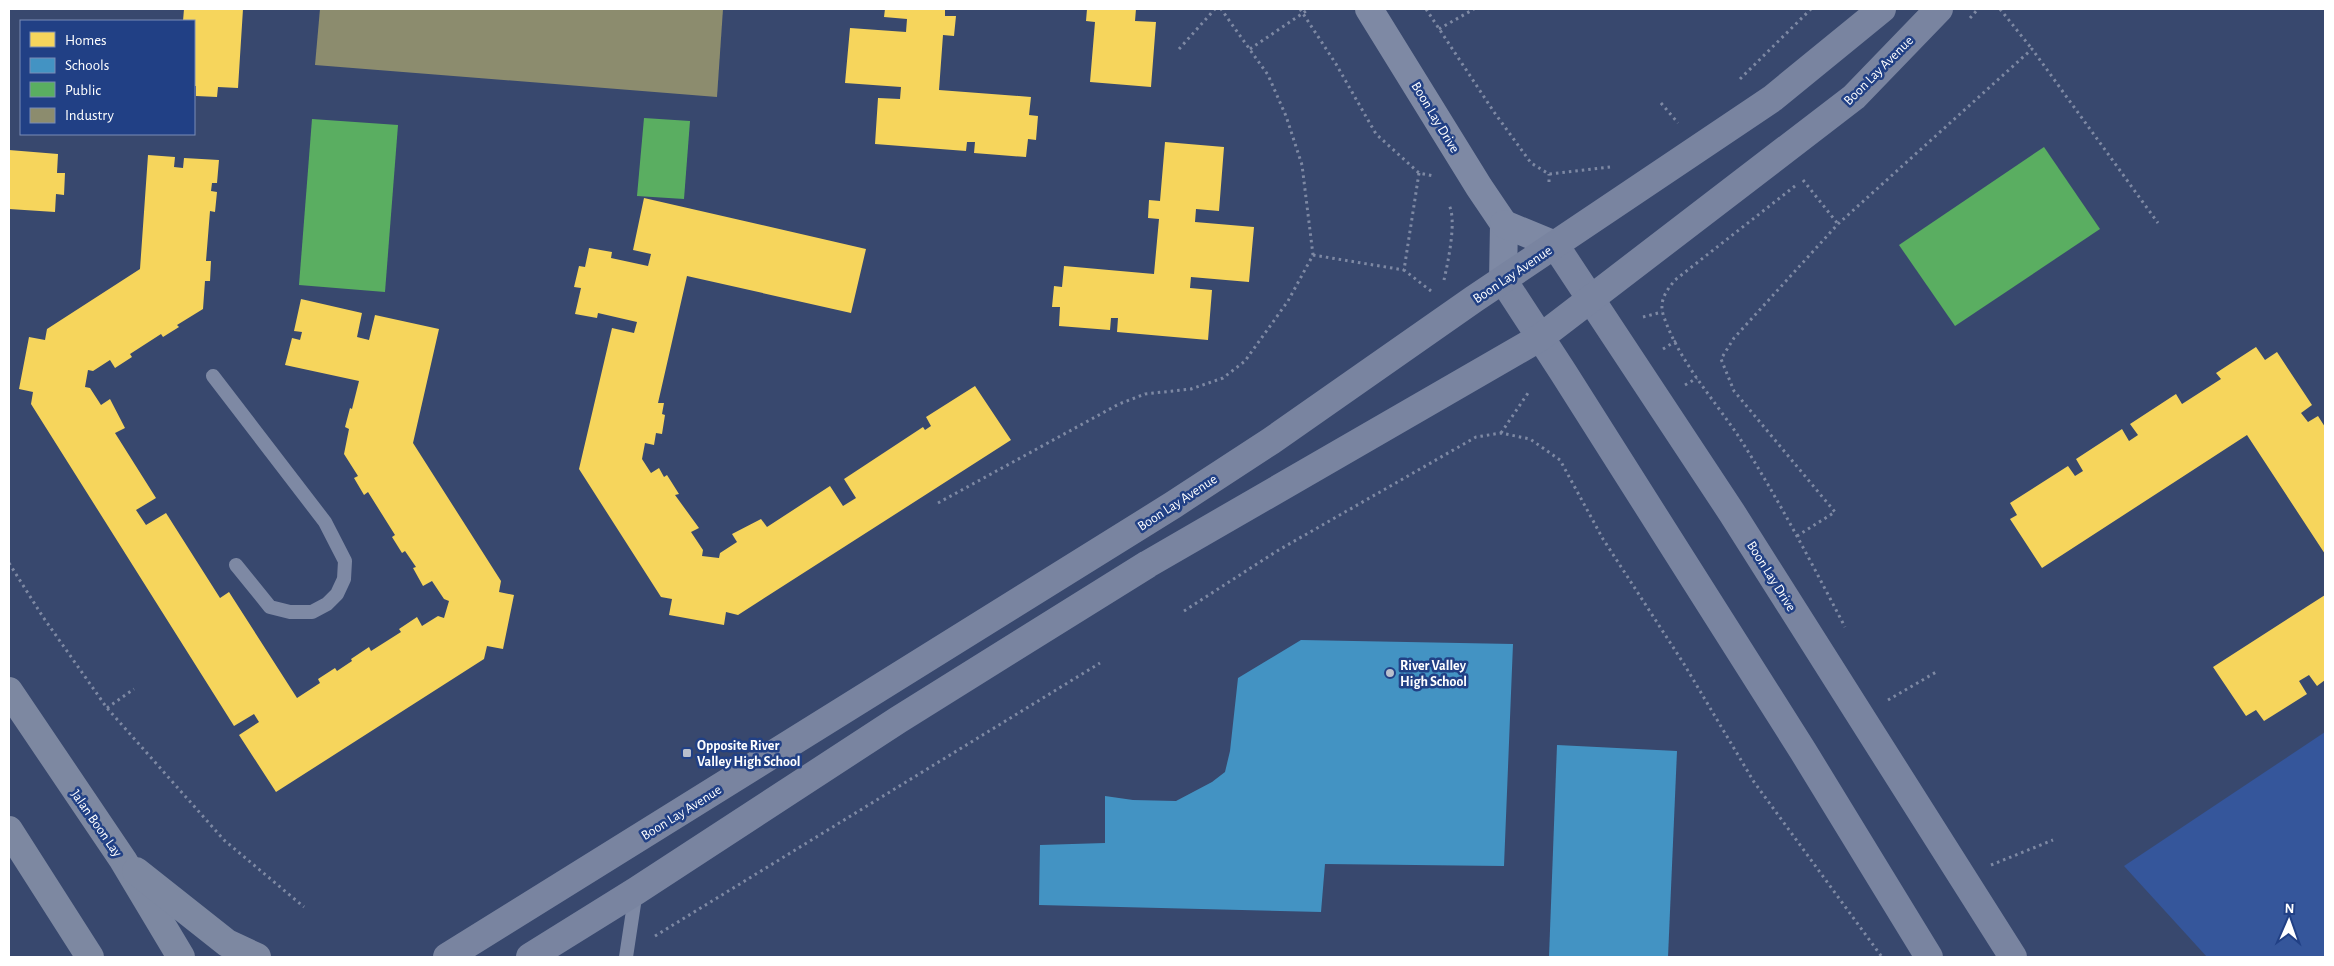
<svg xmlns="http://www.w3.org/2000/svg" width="2334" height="966" font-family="'Alegreya Sans',sans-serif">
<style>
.green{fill:#35569b}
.homes{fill:#f6d55c}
.schools{fill:#4393c3}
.public{fill:#5aae61}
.industry{fill:#8c8c6e}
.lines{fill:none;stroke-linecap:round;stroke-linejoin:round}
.path{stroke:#7e89a4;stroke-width:3;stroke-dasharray:2.5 4;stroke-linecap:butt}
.lane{stroke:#7e89a4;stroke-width:14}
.street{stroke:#7e89a4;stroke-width:28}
.secondary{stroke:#7984a0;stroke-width:28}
.primary{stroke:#7d88a1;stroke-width:28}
.poi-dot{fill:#b9bfcc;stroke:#214085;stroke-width:2}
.labels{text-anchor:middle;stroke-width:5;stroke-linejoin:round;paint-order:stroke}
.street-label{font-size:14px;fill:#fff;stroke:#214085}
.poi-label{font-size:14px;font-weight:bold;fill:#fff;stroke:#214085;text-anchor:start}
</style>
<rect width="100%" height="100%" fill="#38486e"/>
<polygon class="green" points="2325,732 2325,957 2207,957 2124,866"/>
<g class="homes">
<polygon points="184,9 243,9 238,88 218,87 217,97 196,96 196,86 194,86 194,21 183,21"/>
<polygon points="885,9 945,9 945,16 956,16 954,36 943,35 939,90 1031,97 1029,115 1038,116 1036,140 1028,139 1026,157 974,153 975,142 967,142 966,151 875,144 878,98 900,99 901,87 845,83 850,28 906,32 907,19 884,17"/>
<polygon points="1087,9 1136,9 1135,21 1156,22 1151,87 1090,82 1095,22 1086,21"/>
<polygon points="1165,142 1224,147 1219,211 1196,209 1195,222 1254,227 1249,282 1191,277 1190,288 1212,290 1208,340 1117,332 1118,318 1111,318 1110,330 1059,326 1060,307 1052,307 1054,286 1062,287 1064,266 1154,274 1159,219 1148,218 1149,200 1160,201"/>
<polygon points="9,150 58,154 57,173 65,173 64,195 56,194 55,212 9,209"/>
<polygon points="148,155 175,157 174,167 183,168 184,158 219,160 217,183 212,183 211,191 217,192 215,212 210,211 206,261 211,261 210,281 205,281 203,309 177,325 179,327 163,337 161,334 130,354 132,357 115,368 110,360 93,371 88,370 85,387 90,388 101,405 110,399 125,428 115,433 156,498 136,510 146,525 166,513 220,598 229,592 297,698 320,683 318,679 335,668 337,671 352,661 351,659 369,647 371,651 401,632 399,629 417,617 422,626 438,616 444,618 449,601 444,599 432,581 423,586 413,568 416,567 405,551 402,553 392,537 395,535 368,492 364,495 354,478 358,476 344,454 349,429 345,427 350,408 352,409 359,381 285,365 292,338 300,340 302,332 294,331 301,299 362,313 357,337 369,340 375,315 439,329 413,443 501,581 499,592 514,595 503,649 487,646 484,659 276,792 239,735 259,722 254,714 234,726 31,404 33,392 19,389 29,337 45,340 47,329 140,269"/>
<polygon points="644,198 866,249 851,313 687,276 658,403 664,403 662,414 665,415 662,434 656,433 654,445 645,443 642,459 651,473 659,468 664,477 667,475 679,494 675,495 699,528 691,532 703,550 702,556 719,558 720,553 737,542 732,534 761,519 767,527 830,486 843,506 856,498 844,479 923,427 925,430 931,426 926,417 975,386 1011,440 738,615 726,612 724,625 669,615 672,599 661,597 579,469 612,328 634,333 637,322 598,313 597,318 575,314 581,288 574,287 579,266 585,267 589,248 612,252 611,258 648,266 651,254 633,250"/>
<polygon points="2256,347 2265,360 2277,352 2312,405 2301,413 2308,422 2318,416 2325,427 2325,554 2247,435 2042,568 2010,519 2017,515 2010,503 2068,466 2075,476 2083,471 2076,459 2122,429 2129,441 2138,435 2130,424 2176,394 2182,404 2221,379 2216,373"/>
<polygon points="2325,595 2325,680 2317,686 2309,675 2299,681 2307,694 2264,721 2256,710 2246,716 2213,667"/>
</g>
<g class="schools">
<polygon points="1301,640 1513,644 1504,866 1325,864 1321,912 1039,905 1040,845 1105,843 1105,796 1133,800 1176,801 1212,782 1225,772 1230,751 1238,678"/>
<polygon points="1557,745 1677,751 1668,957 1549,957"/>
</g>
<g class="public">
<polygon points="644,118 690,121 684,199 637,196"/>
<polygon points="312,119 398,125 385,292 299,285"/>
<polygon points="2044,147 2100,229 1955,326 1899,245"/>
</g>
<polygon class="industry" points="320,9 723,9 717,97 315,65"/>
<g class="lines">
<g class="path">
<polyline points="1300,9 1336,64 1376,134 1419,173 1434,176"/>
<polyline points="1426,9 1494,112 1531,163 1549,174 1610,167"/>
<polyline points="2000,9 2032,49"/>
<polyline points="1970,18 1978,9"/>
<polyline points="1439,29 1474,9"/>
<polyline points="1179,49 1215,9"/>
<polyline points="1250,49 1309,9"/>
<polyline points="1740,79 1811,9"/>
<polyline points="1661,103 1678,123"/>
<polyline points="1419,173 1404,270 1431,291"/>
<polyline points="1803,180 1838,224"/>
<polyline points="1549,182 1549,174"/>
<path d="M1795,186L1675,280C1667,290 1659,300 1663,314C1677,358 1711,396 1737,434C1777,496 1811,562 1845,627"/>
<polyline points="1313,255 1404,270"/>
<path d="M1444,280C1448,262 1457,220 1449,205"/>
<polyline points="1643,317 1662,312"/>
<polyline points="1663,349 1676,341"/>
<polyline points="1685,385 1697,378"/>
<polyline points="1501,433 1528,393"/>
<polyline points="938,503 1119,404 1145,394 1191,389 1223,378 1245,361 1288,301 1313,255 1302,165 1286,116 1268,75 1221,9"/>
<polyline points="1797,536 1835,512 1734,391 1721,359 1734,338 1838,224 2032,49 2158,223"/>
<polyline points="9,563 43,617 107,708 224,840 304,907"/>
<polyline points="1184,611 1277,551 1476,437 1501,433 1530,439 1560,460 1603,539 1684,664 1754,782 1882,957"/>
<polyline points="1888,700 1938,671"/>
<polyline points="107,708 134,689"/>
<polyline points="1991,865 2053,840"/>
<polyline points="655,936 1100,663"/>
</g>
<g class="lane">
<polyline points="213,376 325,522 345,561 344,579 337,594 327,604 312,612 290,612 270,607 236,565"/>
<polyline points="626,957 636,891"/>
</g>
<g class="street">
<polyline points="1369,9 1479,187 1504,224 1503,280"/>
<polyline points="1504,224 1555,245"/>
</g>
<g class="secondary">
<polyline points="1555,245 1732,513 2013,957"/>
<polyline points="1503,280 1563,372 1803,751 1929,957"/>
<polyline points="447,957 1173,505 1271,441 1474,299 1773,98 1882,9"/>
<polyline points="530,957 636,891 898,720 1148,564 1541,337 1854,97 1939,9"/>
</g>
<g class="primary">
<polyline points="9,691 123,860 181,957"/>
<polyline points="9,830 90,957"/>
<polyline points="136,871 227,943 257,957"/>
</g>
</g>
<g class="poi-dot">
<circle cx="1390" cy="673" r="5"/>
<rect x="682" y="748" width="10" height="10" rx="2.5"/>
</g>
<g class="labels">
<g class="street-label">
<text transform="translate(1878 70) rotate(-45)" y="5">Boon Lay Avenue</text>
<text transform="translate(1436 117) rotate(59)" y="5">Boon Lay Drive</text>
<text transform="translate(1512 274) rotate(-34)" y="5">Boon Lay Avenue</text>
<text transform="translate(1177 502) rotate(-33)" y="5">Boon Lay Avenue</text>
<text transform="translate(1772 576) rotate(58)" y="5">Boon Lay Drive</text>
<text transform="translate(681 812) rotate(-32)" y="5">Boon Lay Avenue</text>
<text transform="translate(97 823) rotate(55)" y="5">Jalan Boon Lay</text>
</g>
<g class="poi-label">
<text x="1400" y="670">River Valley<tspan x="1400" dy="16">High School</tspan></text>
<text x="697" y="750">Opposite River<tspan x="697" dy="16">Valley High School</tspan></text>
</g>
</g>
<rect width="2334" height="966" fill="none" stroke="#ffffff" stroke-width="20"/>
<rect x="20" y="20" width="175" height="115" fill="#214085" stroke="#7a8cb6"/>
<rect x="30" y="32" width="25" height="15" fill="#f6d55c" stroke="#7a8cb6"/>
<text x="65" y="45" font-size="15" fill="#ffffff">Homes</text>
<rect x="30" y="58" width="25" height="15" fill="#4393c3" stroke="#7a8cb6"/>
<text x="65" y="70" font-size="15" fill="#ffffff">Schools</text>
<rect x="30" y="82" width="25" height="15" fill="#5aae61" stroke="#7a8cb6"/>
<text x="65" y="95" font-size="15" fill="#ffffff">Public</text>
<rect x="30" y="108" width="25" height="15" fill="#8c8c6e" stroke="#7a8cb6"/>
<text x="65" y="120" font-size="15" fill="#ffffff">Industry</text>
<g transform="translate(2289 921) rotate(2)" stroke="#214085" stroke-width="4" paint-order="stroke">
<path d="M0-4L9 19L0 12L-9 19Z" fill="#ffffff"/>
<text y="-8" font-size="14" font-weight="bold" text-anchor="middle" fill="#ffffff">N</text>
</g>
</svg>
